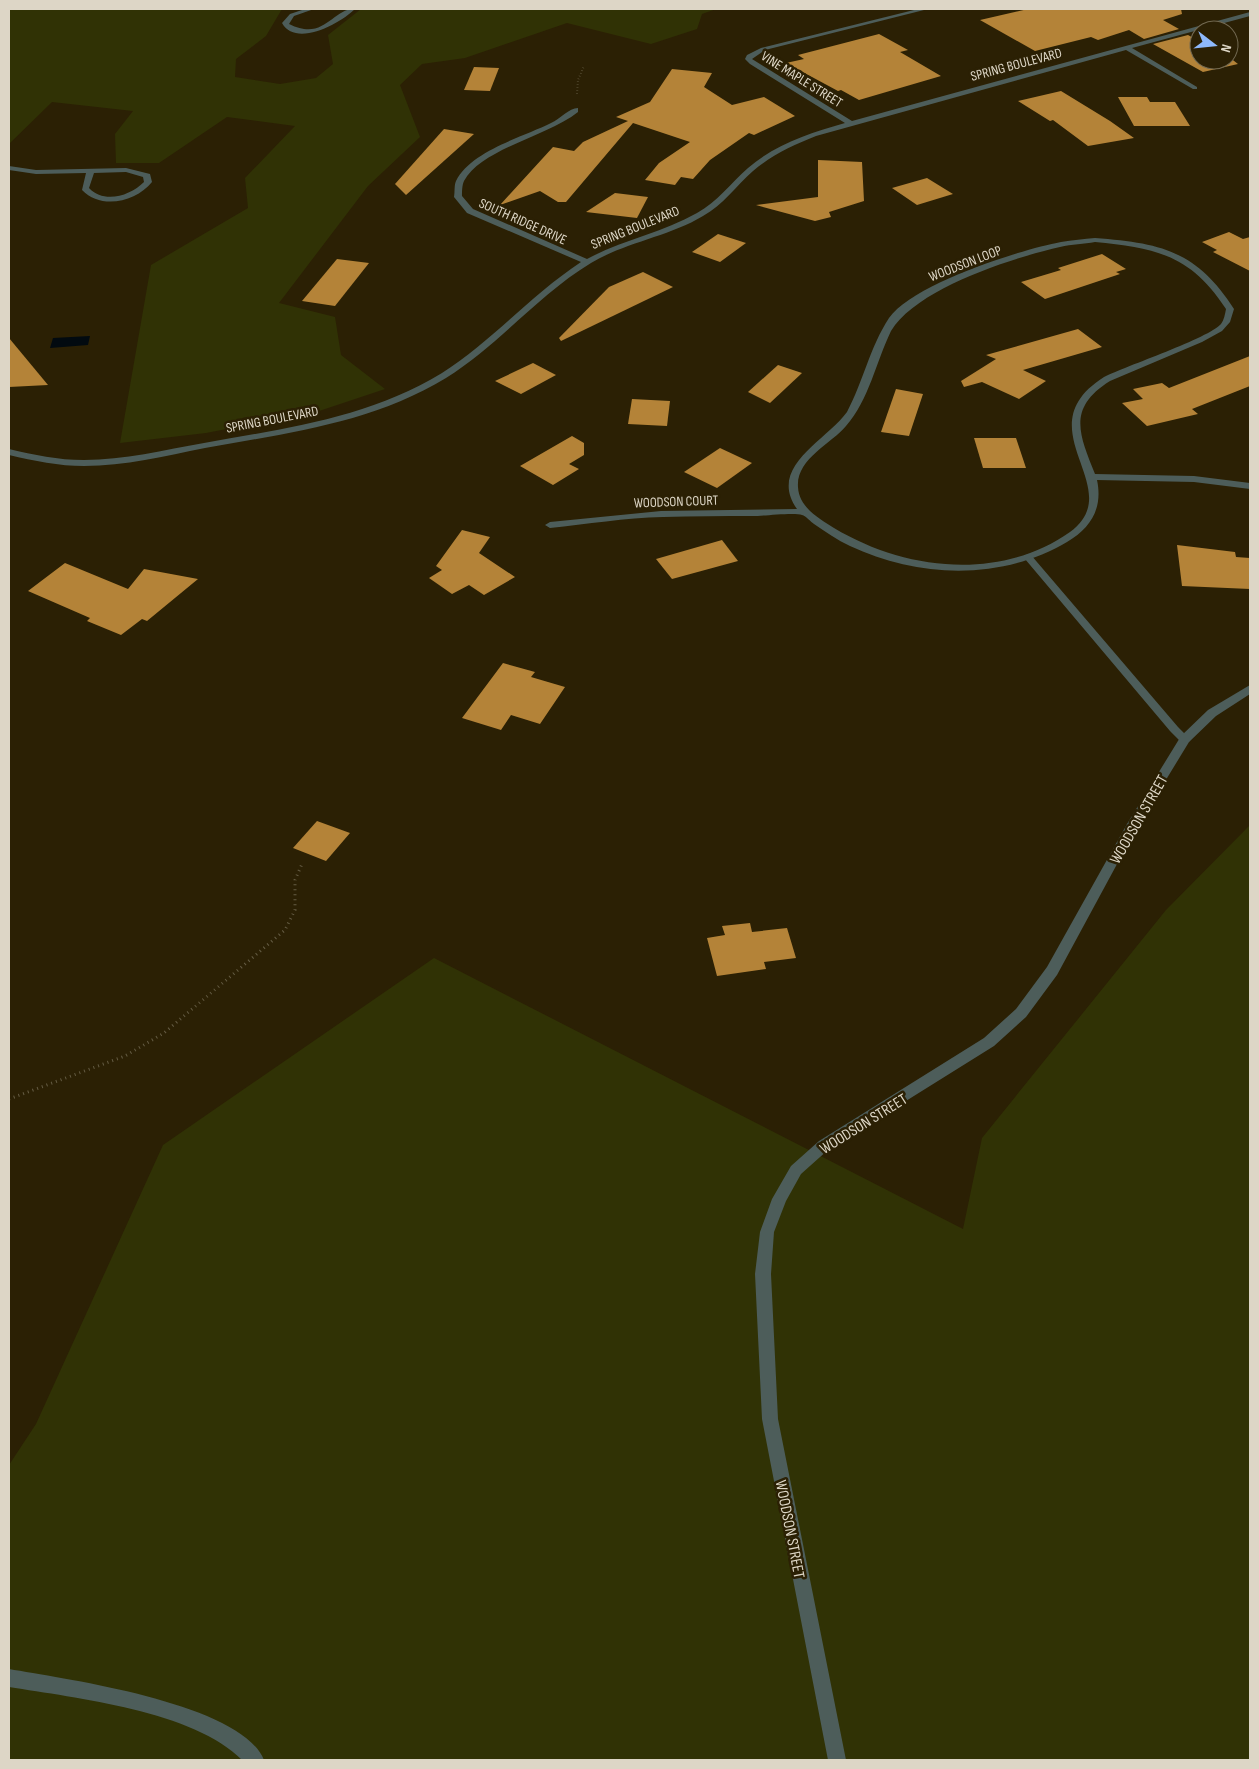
<svg xmlns="http://www.w3.org/2000/svg" width="1259" height="1769" font-family="'Sofia Sans Condensed',sans-serif">
<style>
.green{fill:#303205}
.water{fill:#020a10}
.building{fill:#b48338}
.lines{fill:none;stroke-linecap:round;stroke-linejoin:round}
.path-far1{stroke:#655c44;stroke-width:2;stroke-dasharray:0.5 2.5;stroke-linecap:butt}
.path{stroke:#655c44;stroke-width:3;stroke-dasharray:1 4;stroke-linecap:butt}
.service{fill:#4d5d5a;fill-rule:evenodd}
.minor{fill:#4d5d5a;fill-rule:evenodd}
.labels{text-anchor:middle;stroke-width:5;stroke-linejoin:round;paint-order:stroke}
.far-street-label{font-size:14px;fill:#ddd6c6;stroke:#2b2004}
.street-label{font-size:16px;fill:#ddd6c6;stroke:#2b2004}
</style>
<rect width="100%" height="100%" fill="#2b2004"/>
<g class="green">
<polygon points="9,9 282,9 266,36 236,59 235,77 280,84 316,78 333,64 328,35 361,9 716,9 702,14 697,29 651,44 567,23 465,58 422,64 400,85 420,137 368,186 279,303 335,317 341,355 385,389 319,411 206,433 120,443 151,265 248,208 245,178 295,126 227,117 159,163 116,163 115,134 133,111 52,102 9,144"/>
<polygon points="1250,825 1250,1760 9,1760 9,1465 36,1424 163,1145 434,958 963,1229 982,1138 1166,910"/>
</g>
<polygon class="water" points="90,336 88,345 50,348 53,338"/>
<g class="building">
<polygon points="1028,9 1181,9 1182,14 1163,20 1179,29 1144,39 1129,30 1098,40 1091,37 1035,51 980,20"/>
<polygon points="879,34 908,50 900,52 941,76 859,100 841,90 838,91 786,63 804,59 798,55"/>
<polygon points="1188,35 1199,41 1199,60 1229,60 1229,57 1238,64 1203,72 1153,44"/>
<polygon points="474,67 499,68 490,91 464,90"/>
<polygon points="672,69 712,73 704,87 732,105 764,97 795,116 754,135 749,133 710,160 693,179 681,177 675,185 645,180 659,163 690,142 633,123 566,202 558,202 540,191 500,205 553,147 574,151 583,142 628,121 616,117 650,102"/>
<polygon points="1061,91 1110,121 1134,138 1088,146 1053,120 1050,121 1018,101"/>
<polygon points="1118,97 1147,97 1150,102 1175,102 1190,126 1134,126"/>
<polygon points="444,129 474,134 406,195 395,184"/>
<polygon points="818,160 862,162 864,201 829,212 831,217 815,221 756,205 818,197"/>
<polygon points="927,178 953,194 917,205 892,188"/>
<polygon points="615,193 648,197 637,218 586,212"/>
<polygon points="1229,232 1243,239 1250,237 1250,271 1213,252 1217,250 1202,242"/>
<polygon points="718,234 746,243 720,262 692,252"/>
<polygon points="1102,254 1126,269 1116,272 1120,274 1045,299 1021,282 1061,270 1058,268"/>
<polygon points="337,259 369,263 335,306 302,301"/>
<polygon points="643,272 673,287 561,341 559,338 609,287"/>
<polygon points="1078,329 1102,347 1023,370 1046,381 1019,399 982,382 964,387 961,381 996,359 986,355"/>
<polygon points="9,338 48,385 9,387"/>
<polygon points="1250,356 1250,386 1192,409 1198,414 1147,426 1122,403 1143,399 1133,389 1162,383 1169,388"/>
<polygon points="533,363 556,375 521,394 495,381"/>
<polygon points="778,365 802,373 770,403 748,392"/>
<polygon points="896,389 923,394 909,436 881,432"/>
<polygon points="632,399 670,401 667,426 628,424"/>
<polygon points="572,436 584,443 584,455 569,464 579,469 553,485 520,466"/>
<polygon points="974,438 1016,438 1026,468 983,468"/>
<polygon points="720,448 752,463 717,488 684,472"/>
<polygon points="462,530 490,537 479,553 515,577 484,595 469,585 452,594 429,578 442,570 436,566"/>
<polygon points="722,540 738,561 672,579 656,559"/>
<polygon points="1177,545 1235,552 1236,557 1250,558 1250,589 1182,586"/>
<polygon points="65,563 128,589 144,569 198,579 147,621 142,619 121,635 87,621 90,618 28,591"/>
<polygon points="503,663 535,672 531,677 565,687 540,724 511,715 501,730 462,718"/>
<polygon points="317,821 350,833 326,861 293,848"/>
<polygon points="750,923 752,932 787,928 796,958 764,962 766,969 717,976 707,938 725,935 722,926"/>
</g>
<g class="lines">
<polyline class="path-far1" points="577,94 578,80 584,66"/>
<polyline class="path" points="9,1099 125,1056 164,1033 285,930 295,910 295,880 302,864"/>
<polygon class="service" points="1028,554 1031,555 1178,727 1190,739 1189,742 1181,742 1170,731 1025,559 1023,557"/>
<g class="minor">
<path d="M305,9H314L294,16L289,24C325,42 332,8 355,9C341,23 296,48 282,23L290,14Z"/>
<path d="M918,9H928L765,50L752,59L852,121L1250,12V16L1132,48L1197,87V89H1193L1126,50L816,136C793,145 772,155 753,171C736,186 723,205 703,216C668,237 626,242 591,263C538,295 499,345 446,378C372,423 288,433 205,448C165,456 125,466 84,466C59,466 34,461 9,455V449C34,455 58,460 84,460C124,460 164,450 204,443C287,428 368,418 442,373C492,341 531,295 581,262L467,213L454,197C455,192 454,185 456,181C471,151 523,137 551,123C560,119 569,108 578,108V112C548,136 481,149 464,181C462,185 462,192 462,196L473,209L587,259C622,240 662,233 697,213C717,202 731,183 748,168C776,144 810,133 845,123L750,64L745,59L747,55L761,48Z"/>
<path d="M9,166L36,170L126,168L150,174L152,182C136,202 101,210 82,190L86,173L36,174L9,170ZM126,172L143,177L144,182C130,196 104,204 89,188L94,173Z"/>
<path d="M1095,238C1161,243 1197,251 1234,309L1230,322L1222,331L1202,342L1110,381C1067,408 1079,434 1095,474L1194,476L1250,483V489L1194,482L1097,480C1103,508 1091,528 1067,542C1001,581 918,578 850,546C837,540 826,532 814,524C811,522 806,516 802,515C795,512 763,516 753,516C723,516 693,516 663,517C625,518 587,524 550,528L545,525L550,522L661,511L797,509C767,467 826,441 847,412C863,382 870,347 889,318C913,284 1019,250 1061,242C1072,240 1084,239 1095,238ZM1095,242C1156,248 1191,255 1226,309C1225,314 1224,320 1221,324C1209,338 1126,366 1104,377C1022,429 1130,488 1070,532C999,582 904,570 834,528C818,518 799,507 798,487C796,459 831,444 846,426C869,400 876,362 891,331C917,288 1012,258 1060,247C1072,244 1084,244 1095,242Z"/>
<polygon points="1250,685 1250,694 1216,716 1189,742 1136,829 1057,975 1026,1017 994,1046 829,1149 801,1174 786,1201 774,1232 771,1274 778,1419 846,1760 828,1760 762,1419 755,1274 760,1232 772,1199 791,1166 819,1141 984,1038 1016,1009 1047,967 1127,824 1181,736 1208,710"/>
<path d="M9,1669C66,1679 241,1703 264,1760H242C194,1711 76,1698 9,1687Z"/>
</g>
</g>
<g class="labels">
<g class="far-street-label">
<text transform="translate(1016 64) rotate(-15)" y="5">SPRING BOULEVARD</text>
<text transform="translate(802 79) rotate(32)" y="5">VINE MAPLE STREET</text>
<text transform="translate(523 221) rotate(24)" y="5">SOUTH RIDGE DRIVE</text>
<text transform="translate(635 227) rotate(-22)" y="5">SPRING BOULEVARD</text>
<text transform="translate(965 263) rotate(-21)" y="5">WOODSON LOOP</text>
<text transform="translate(272 419) rotate(-11)" y="5">SPRING BOULEVARD</text>
<text transform="translate(676 501) rotate(-2)" y="5">WOODSON COURT</text>
</g>
<g class="street-label">
<text transform="translate(1138 819) rotate(-60)" y="6">WOODSON STREET</text>
<text transform="translate(863 1123) rotate(-32)" y="6">WOODSON STREET</text>
<text transform="translate(791 1529) rotate(79)" y="6">WOODSON STREET</text>
</g>
</g>
<rect width="1259" height="1769" fill="none" stroke="#ddd6c6" stroke-width="20"/>
<g transform="translate(1214 45) rotate(106)"><circle r="24" fill="#2b2004" stroke="#726952"/>
<path d="M0-4L9 19L0 12L-9 19Z" fill="#8eb9fc"/>
<text y="-8" font-size="14" font-weight="bold" text-anchor="middle" fill="#ddd6c6">N</text>
</g>
</svg>
